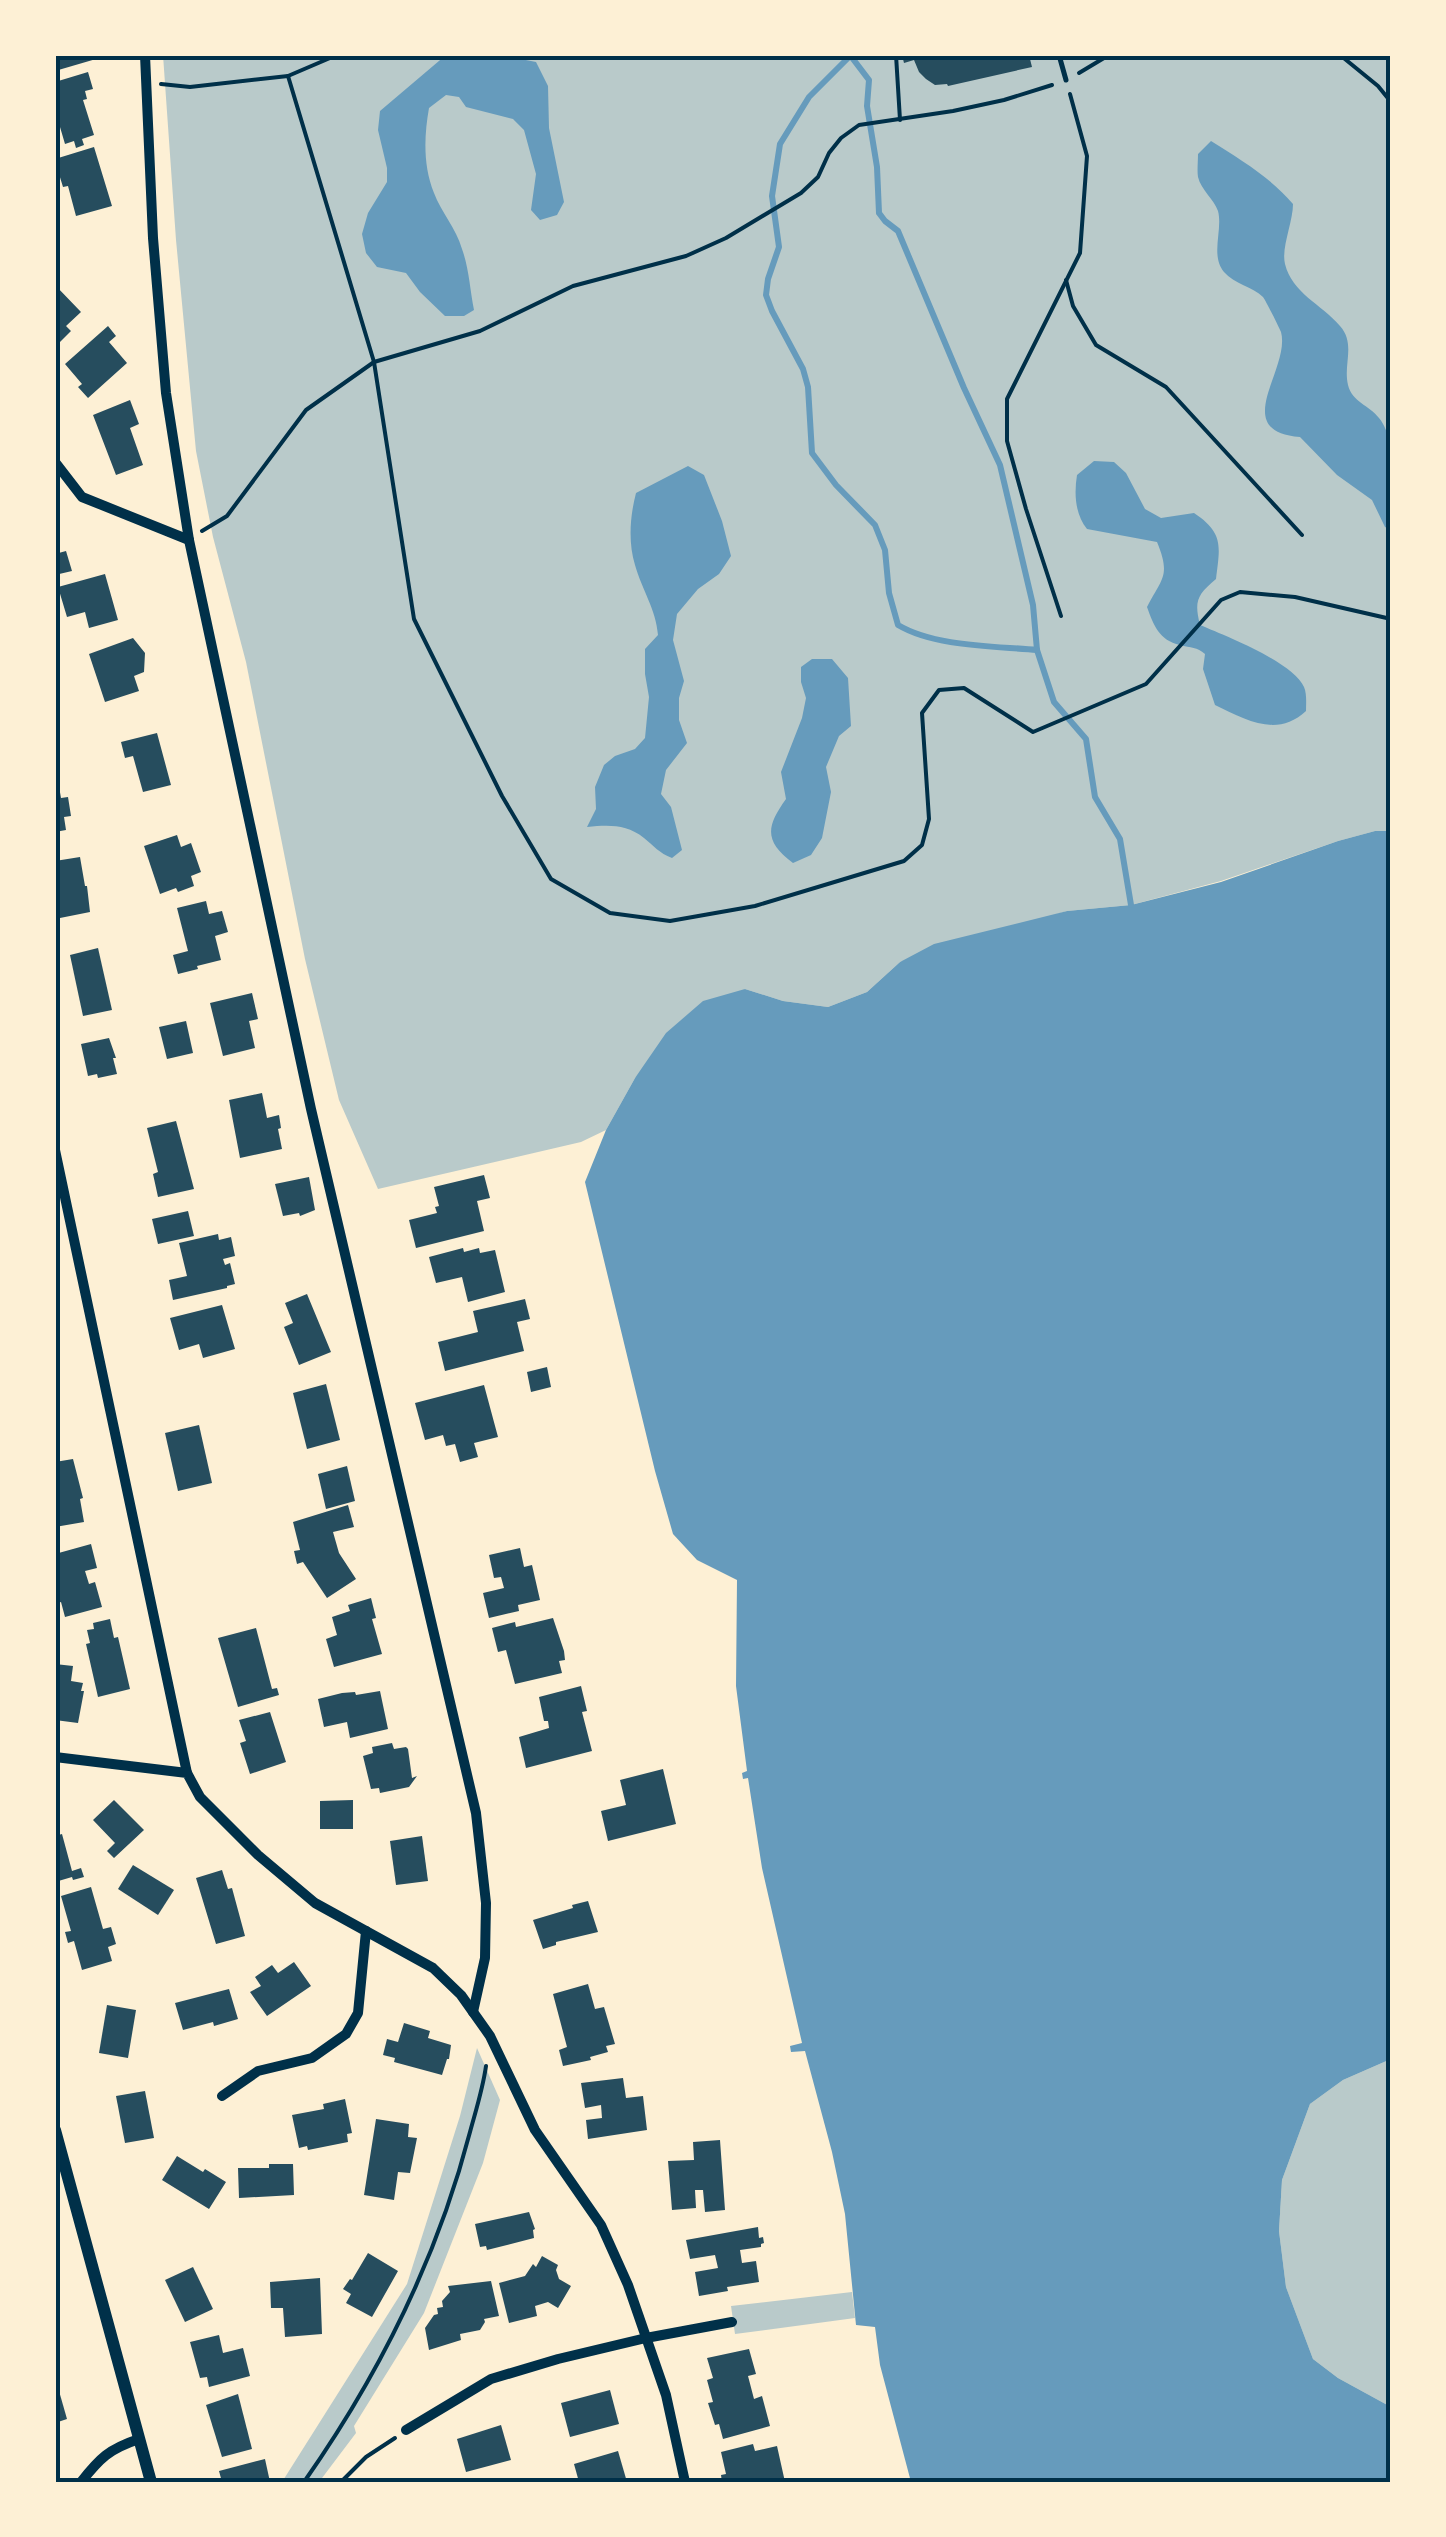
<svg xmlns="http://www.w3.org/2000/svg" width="1446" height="2537" font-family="Merriweather,serif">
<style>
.green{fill:#b9caca}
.water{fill:#669bbc}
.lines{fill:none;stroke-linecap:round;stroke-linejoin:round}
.stream{stroke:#669bbc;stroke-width:6}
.building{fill:#264d5e}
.path{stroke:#003049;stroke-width:4}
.service{stroke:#003049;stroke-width:5}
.minor{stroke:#003049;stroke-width:10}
.tertiary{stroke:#003049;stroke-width:12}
.neatline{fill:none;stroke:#003049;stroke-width:4}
</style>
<rect width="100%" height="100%" fill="#fdf0d5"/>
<g class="green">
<polygon points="163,55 1391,55 1391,831 1375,831 1338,841 1221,881 1131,905 1067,911 900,962 867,992 828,1007 783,1001 745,989 635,1078 606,1130 581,1142 378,1189 339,1100 305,959 246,662 213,537 196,451 176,240"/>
<polygon points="477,2048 500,2100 483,2163 424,2313 354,2426 356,2433 319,2482 282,2482 407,2284 460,2116"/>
<polygon points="1391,2059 1391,2407 1338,2378 1313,2359 1286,2287 1279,2231 1282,2180 1310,2104 1343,2080"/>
<polygon points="852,2292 855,2318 735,2334 731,2306"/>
</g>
<g class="water">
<path d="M446,55H500L536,62L548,86L549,128L564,202L557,215L540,220L531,210L536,174L524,130L513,119L466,107L459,97L446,95L429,108C424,136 423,166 434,193C441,212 456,228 462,249C469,268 470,290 474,310L464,316H445L420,292L406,273L377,267L366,253L362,234L368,213L387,182V168L378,130L380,111Z"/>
<path d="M1211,141C1241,160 1270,177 1293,204C1293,222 1281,248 1285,264C1292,293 1321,304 1340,326C1356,344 1343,364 1348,385C1352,402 1369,405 1379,418C1399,442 1391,499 1391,530L1385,527L1372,500L1337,475L1300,437C1228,431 1291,369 1281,332C1279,327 1266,301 1263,297C1253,287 1234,284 1224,272C1210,255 1223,230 1218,211C1214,199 1201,190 1198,177C1197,171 1198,161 1198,154Z"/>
<path d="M1094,461L1114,462L1126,473L1145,509L1161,518L1194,513C1224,533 1220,546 1216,579C1197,595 1194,601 1200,625C1226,636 1293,662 1304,687C1307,694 1306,704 1306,711C1277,738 1246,720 1215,705L1203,669L1205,654C1197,647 1191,648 1180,645C1159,640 1154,626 1147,607C1162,578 1171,576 1157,542L1087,529C1075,514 1074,494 1077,475Z"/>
<path d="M688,466L704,475L722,521L731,556L719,574L698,589L677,614L673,640L684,681L679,698V720L687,743L666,770L661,794L671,807L682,850L672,858C659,853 654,846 644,838C626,824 609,825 587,827L596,809L595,787L604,765L615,756L635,749L645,738L649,697L645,674V649L658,635C656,609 642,590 635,565C628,542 630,516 636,493Z"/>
<path d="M812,659H832L848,678L851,726L839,736L826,767L831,792L822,838L811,855L793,863C764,841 766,827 786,799L781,772L802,718L806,698L801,682V667Z"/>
<polygon points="1375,831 1391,831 1391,2059 1343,2080 1310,2104 1282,2180 1279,2231 1286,2287 1313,2359 1338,2378 1391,2407 1391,2482 911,2482 880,2365 875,2327 856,2325 845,2214 832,2152 805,2051 791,2052 790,2046 802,2043 762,1868 748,1778 743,1779 742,1773 747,1771 736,1686 737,1580 697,1560 673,1534 655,1471 585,1182 606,1130 635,1078 666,1033 703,1001 745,989 783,1001 828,1007 867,992 900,962 934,944 1067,911 1131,905 1221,882 1338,841"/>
</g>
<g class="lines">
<g class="stream">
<polyline points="850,55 869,80 867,106 877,167 879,213 885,221 898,231 964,388 1000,465 1033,605 1037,650 1054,702 1086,739 1095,797 1120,839 1131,905"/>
<path d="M850,56L809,97L780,144L772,196L779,247L768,279L766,295L772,311L803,369L808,387L812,453L836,485L875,525L885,550L889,593L898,625C935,647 995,646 1037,650"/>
</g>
</g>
<g class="building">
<polygon points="55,55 95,55 96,59 55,71"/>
<polygon points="902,55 1029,55 1032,67 948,86 947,84 935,85 926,79 919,72 914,60 904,63"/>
<polygon points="88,72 93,89 85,91 87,99 83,100 94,135 82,139 84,145 76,148 74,141 65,144 55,110 55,82"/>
<polygon points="94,147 112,206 76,216 68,186 63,187 59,174 55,176 55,159"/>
<polygon points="55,285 81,312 66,326 71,331 55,347"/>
<polygon points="108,326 116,336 109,342 127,363 88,398 78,387 82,384 65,364"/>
<polygon points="130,400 139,424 130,428 143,465 116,475 93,415"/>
<polygon points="66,551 72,571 55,575 55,554"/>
<polygon points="105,574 118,620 89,628 85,612 67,617 58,587"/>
<polygon points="133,638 145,653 144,672 134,676 139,691 105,702 89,654"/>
<polygon points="157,733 171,785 143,792 133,756 125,758 121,742"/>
<polygon points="55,775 57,775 61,798 68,797 71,816 64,817 66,830 55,832"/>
<polygon points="177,835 181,847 191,843 201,872 191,876 194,886 178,892 176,888 160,894 144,846"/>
<polygon points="80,857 85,886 87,886 90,912 55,919 55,861"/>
<polygon points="206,901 209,914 222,911 228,932 215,936 221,960 197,966 198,969 178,974 173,955 188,951 177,908"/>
<polygon points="98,948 112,1010 83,1016 70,955"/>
<polygon points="252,993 258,1019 249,1021 255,1048 223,1056 210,1003"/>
<polygon points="186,1021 193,1053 167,1059 159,1027"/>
<polygon points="109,1038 116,1058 113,1058 117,1074 98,1078 97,1074 88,1076 81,1044"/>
<polygon points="262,1093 267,1118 279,1115 281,1128 278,1129 282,1149 240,1158 229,1100"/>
<polygon points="176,1121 194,1189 158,1197 153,1174 158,1172 147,1128"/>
<polygon points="484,1175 490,1198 477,1201 484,1231 416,1248 409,1220 437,1213 435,1207 439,1206 434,1187"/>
<polygon points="309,1177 315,1210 300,1216 299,1213 283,1216 275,1184"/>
<polygon points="188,1211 194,1236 158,1244 152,1219"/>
<polygon points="218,1234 219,1240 231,1237 235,1256 223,1259 225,1265 230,1263 235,1284 227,1286 227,1288 173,1300 169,1280 187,1276 179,1243"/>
<polygon points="463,1248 464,1252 479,1248 480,1253 495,1250 505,1292 468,1302 462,1277 436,1283 429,1257"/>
<polygon points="307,1294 331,1352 299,1365 284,1327 293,1323 285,1303"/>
<polygon points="525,1299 530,1319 517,1322 524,1351 445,1371 438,1342 478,1332 473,1311"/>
<polygon points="222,1305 235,1349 203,1358 199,1344 179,1350 170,1318"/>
<polygon points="547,1367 551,1387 531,1392 527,1372"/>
<polygon points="326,1384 340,1440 307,1449 293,1393"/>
<polygon points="484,1385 498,1437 474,1443 478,1457 460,1462 455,1444 446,1446 443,1435 425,1440 415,1403"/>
<polygon points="199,1425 212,1483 178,1491 165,1433"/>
<polygon points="73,1459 83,1498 80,1499 84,1522 55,1527 55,1462"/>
<polygon points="347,1466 355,1501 326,1509 318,1474"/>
<polygon points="348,1505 354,1527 333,1532 339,1553 356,1579 327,1598 303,1562 297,1564 294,1551 300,1550 293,1522"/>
<polygon points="91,1544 97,1568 85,1571 89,1584 95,1582 102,1607 65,1617 61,1602 55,1604 55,1554"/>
<polygon points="520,1548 524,1567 532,1565 540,1600 518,1605 519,1611 489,1618 483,1593 504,1588 501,1577 494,1578 489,1555"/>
<polygon points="371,1598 376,1618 372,1619 382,1654 334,1667 326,1639 337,1635 332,1617 350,1611 348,1605"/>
<polygon points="553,1618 564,1651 565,1660 559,1661 562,1673 515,1684 506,1650 498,1652 492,1628 515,1622 516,1627"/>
<polygon points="110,1619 114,1638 118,1637 130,1689 98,1697 86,1644 90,1643 87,1630 94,1629 93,1623"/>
<polygon points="256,1628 272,1689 277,1688 279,1695 238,1707 218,1638"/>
<polygon points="55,1664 73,1666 71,1681 83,1683 81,1691 84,1691 78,1723 55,1720"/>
<polygon points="581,1686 587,1711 582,1712 592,1751 526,1768 519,1737 549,1728 548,1721 544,1721 539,1697"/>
<polygon points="380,1691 388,1729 350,1738 347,1722 324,1727 318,1699 342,1693 355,1692 356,1695"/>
<polygon points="270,1712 286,1762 250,1774 240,1743 246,1741 239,1720"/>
<polygon points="392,1743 394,1749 406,1747 408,1749 412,1778 417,1776 409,1787 380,1793 379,1788 371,1789 363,1756 373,1753 372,1747"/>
<polygon points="663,1769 676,1824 608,1841 601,1811 626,1805 620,1780"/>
<polygon points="114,1800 144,1830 114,1858 107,1851 115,1843 93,1820"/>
<polygon points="353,1800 353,1829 320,1829 320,1801"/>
<polygon points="62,1834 72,1871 81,1868 84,1877 73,1880 72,1877 55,1882 55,1836"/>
<polygon points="422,1836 428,1881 396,1885 390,1841"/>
<polygon points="133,1865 174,1890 158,1915 118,1889"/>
<polygon points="222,1870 228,1889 232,1888 245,1936 216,1944 196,1878"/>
<polygon points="91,1887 103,1929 111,1927 116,1944 108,1947 112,1961 82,1970 74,1941 68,1943 65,1932 71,1931 61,1896"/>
<polygon points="588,1901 598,1932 556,1942 556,1945 543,1949 533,1920 573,1908 572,1905"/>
<polygon points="294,1962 311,1986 267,2016 250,1992 261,1986 255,1977 272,1965 278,1973"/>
<polygon points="588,1984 595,2009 604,2007 615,2044 606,2046 608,2052 590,2057 591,2060 563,2066 559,2050 567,2047 553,1994"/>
<polygon points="229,1989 238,2019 214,2026 213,2022 183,2030 175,2003"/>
<polygon points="107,2005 136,2010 128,2058 99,2053"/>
<polygon points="404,2023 430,2031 428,2038 451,2045 449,2059 447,2059 442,2075 394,2062 395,2058 383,2055 387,2039 398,2042"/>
<polygon points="623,2078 626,2098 643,2096 647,2130 588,2139 586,2120 602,2118 601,2105 585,2108 581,2083"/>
<polygon points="145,2091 154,2138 125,2143 116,2096"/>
<polygon points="345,2099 352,2133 347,2134 348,2142 308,2150 307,2146 299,2148 292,2115 324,2109 323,2104"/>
<polygon points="376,2119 409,2124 408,2137 417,2138 410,2173 398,2172 394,2200 364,2195"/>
<polygon points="720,2140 725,2210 705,2212 703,2190 695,2190 696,2208 672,2210 668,2161 694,2160 693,2142"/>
<polygon points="177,2156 203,2172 205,2169 226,2182 209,2209 162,2180"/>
<polygon points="269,2164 293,2164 294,2195 239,2198 238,2168 269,2168"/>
<polygon points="529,2212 535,2229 533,2230 534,2238 487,2250 486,2246 480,2247 475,2224"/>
<polygon points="758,2227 759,2238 763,2237 764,2243 761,2244 761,2247 740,2250 742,2263 756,2261 759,2282 727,2287 728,2291 699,2296 695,2272 718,2268 715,2255 690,2259 686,2240"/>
<polygon points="368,2253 398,2271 372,2317 346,2303 351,2294 343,2289 350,2279 352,2280"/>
<polygon points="542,2256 558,2265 556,2270 559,2279 571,2286 558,2308 548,2302 535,2306 537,2316 509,2323 499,2283 525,2276 533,2264 536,2267"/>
<polygon points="193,2267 213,2309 185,2322 165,2280"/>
<polygon points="320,2278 322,2334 285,2337 283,2308 271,2308 270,2282"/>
<polygon points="491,2281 499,2316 484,2319 485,2322 480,2330 460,2334 461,2340 429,2350 425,2328 434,2315 438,2314 437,2308 443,2307 442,2301 450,2292 448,2286"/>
<polygon points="219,2335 223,2353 243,2348 250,2376 209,2387 207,2377 200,2378 190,2342"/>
<polygon points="749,2349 756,2374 748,2376 754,2399 762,2396 770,2426 723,2439 719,2424 715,2425 708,2403 713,2402 707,2380 713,2378 707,2358"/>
<polygon points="610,2390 619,2424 570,2437 561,2403"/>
<polygon points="59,2391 67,2419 55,2423 55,2392"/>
<polygon points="238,2394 252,2449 222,2457 206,2405"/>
<polygon points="501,2425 511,2460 466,2472 457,2439"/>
<polygon points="753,2444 755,2451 777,2446 785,2482 722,2482 721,2475 726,2474 721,2452"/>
<polygon points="618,2451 627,2482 579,2482 574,2464"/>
<polygon points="265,2459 270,2482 222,2482 219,2471"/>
</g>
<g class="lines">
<g class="path">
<polyline points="896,55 900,120"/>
<polyline points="1340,55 1378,86 1391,102"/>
<polyline points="1079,73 1109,55"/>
<polyline points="288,76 374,362 414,619 502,796 551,879 610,913 670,921 755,906 904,861 922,845 929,819 922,713 939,690 964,688 1033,732 1146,684 1221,600 1240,592 1295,597 1391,619"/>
<polyline points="161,84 190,87 288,76 337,55"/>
<polyline points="1066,280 1073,306 1096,345 1166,387 1302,535"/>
<polyline points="202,531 227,516 306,410 374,362 480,331 573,286 686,256 726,238 801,193 818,177 829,153 841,138 859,125 953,111 1004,100 1052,85"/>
<polyline points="1061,616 1026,509 1007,441 1007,399 1080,253 1087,156 1070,94"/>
<path d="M304,2482C379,2375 437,2259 470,2132C476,2110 483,2088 486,2066"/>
<polyline points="341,2482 366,2457 395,2438"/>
</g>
<polyline class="service" points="1059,55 1066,80"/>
<g class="minor">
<polyline points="145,55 153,238 166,393 189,540 311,1109 476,1813 486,1903 485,1958 473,2012"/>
<polyline points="55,462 82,497 189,540"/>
<polyline points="55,1150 187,1773"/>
<polyline points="55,1757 187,1773 200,1797 258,1855 315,1903 433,1968 461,1995 490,2036 535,2130 601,2225 628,2285 666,2395 685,2482"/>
<polyline points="222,2096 258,2071 312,2058 346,2034 358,2013 366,1931"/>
<polyline points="406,2430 491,2379 558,2359 646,2338 732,2322"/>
<path d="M81,2482C100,2458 109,2449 139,2439"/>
</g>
<polyline class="tertiary" points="55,2130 151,2482"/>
</g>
<rect width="1446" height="2537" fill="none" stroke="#fdf0d5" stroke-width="115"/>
<rect x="58" y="58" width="1330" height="2422" class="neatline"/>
</svg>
